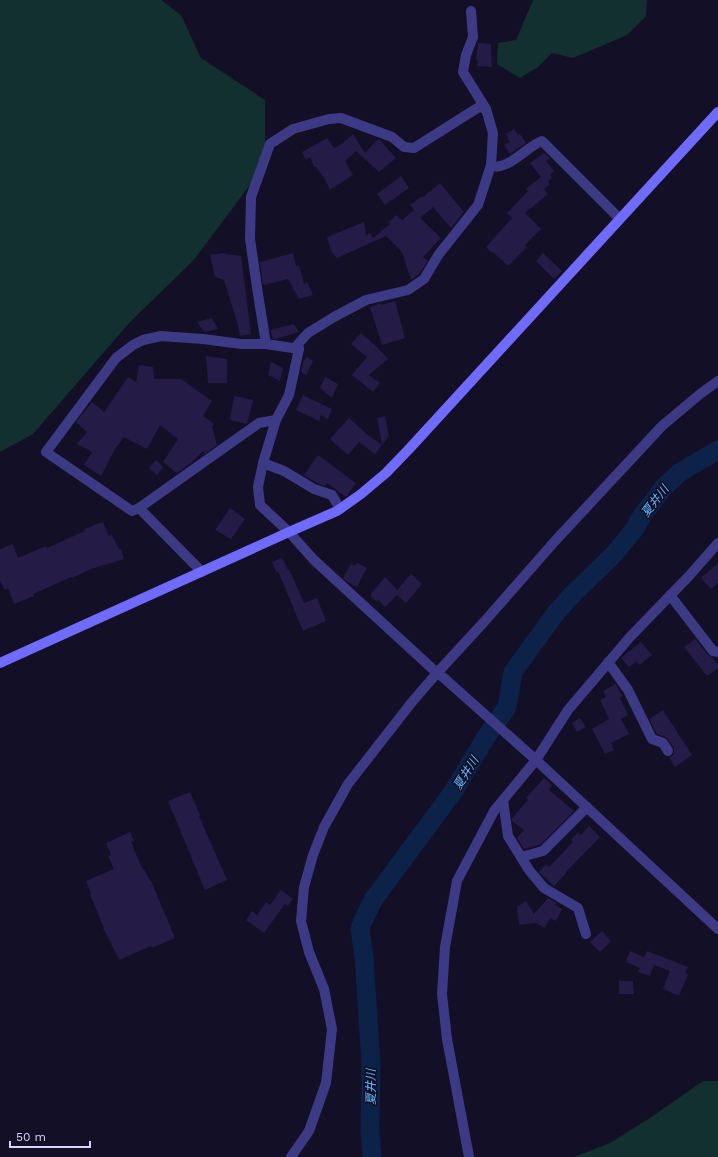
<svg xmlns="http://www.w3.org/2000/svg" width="718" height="1157" font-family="'Work Sans','Noto Sans JP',sans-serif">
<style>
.green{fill:#12302f}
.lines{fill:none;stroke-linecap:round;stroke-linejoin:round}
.river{stroke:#0c2248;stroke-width:19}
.building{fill:#241b47}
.street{stroke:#3d3a85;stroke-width:10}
.secondary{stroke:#6f6bff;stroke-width:10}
.labels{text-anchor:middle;stroke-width:3.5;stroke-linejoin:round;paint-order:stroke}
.water-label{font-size:12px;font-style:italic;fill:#62b6ff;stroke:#130f26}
</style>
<rect width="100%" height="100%" fill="#130f26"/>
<g class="green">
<polygon points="0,0 161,0 181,15 201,58 265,100 265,165 193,261 130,322 33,434 0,452"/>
<polygon points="533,0 647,0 646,16 627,35 573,58 552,53 538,67 520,78 497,64 498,43 516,40"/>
<polygon points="703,1081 718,1081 718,1157 574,1157 610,1143 653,1116"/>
</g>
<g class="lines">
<polyline class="river" points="372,1157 370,1130 371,1064 364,958 360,928 373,900 453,792 486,737 507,707 513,672 555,614 571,596 614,554 634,530 643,514 664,487 679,473 718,450"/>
</g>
<g class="building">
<polygon points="478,43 491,44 492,67 477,66 478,61 476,59"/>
<polygon points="514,129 518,135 520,134 526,143 510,154 504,145 510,142 506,134"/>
<polygon points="353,134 365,153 378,139 380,140 396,158 379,172 356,151 345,161 353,175 330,190 325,179 316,167 314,167 310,157 306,160 302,152 327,138 334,148 343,143"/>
<polygon points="544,153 550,158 546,161 554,171 550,175 552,178 548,181 550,184 544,189 548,194 525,213 541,229 525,245 527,247 508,266 493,252 492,253 486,247 512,218 507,213 528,191 526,189 541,177 530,163"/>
<polygon points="401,176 409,188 385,205 377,194"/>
<polygon points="440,183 464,212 451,228 433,207 420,218 441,238 423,257 428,261 419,274 411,280 402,252 386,236 337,258 331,251 327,237 364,222 366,235 370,233 373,238 390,224 389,222 396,215 402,220 414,210 410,205 422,196 423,197"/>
<polygon points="225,253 225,254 241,256 251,334 240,336 238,325 224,280 215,277 210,255"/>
<polygon points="293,253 296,266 299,265 304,284 307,282 313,295 299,299 288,279 263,285 260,262"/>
<polygon points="543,253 562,271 554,279 536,261"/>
<polygon points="395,301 405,338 382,345 370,307 381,303 381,305"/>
<polygon points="212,318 218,329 204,332 197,322"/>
<polygon points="294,324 299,332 276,339 273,339 270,330"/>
<polygon points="361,333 380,350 388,359 369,375 380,383 373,392 352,375 367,357 351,344"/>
<polygon points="206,356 227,359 227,383 208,383"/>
<polygon points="307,357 313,361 306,376 301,371 303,362"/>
<polygon points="271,362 283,368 280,381 268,375"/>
<polygon points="139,365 153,367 154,379 181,379 212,401 203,416 214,424 212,426 217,445 205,454 203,451 191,463 177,473 163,462 178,439 160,425 147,449 124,437 115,449 101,476 84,465 92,452 77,444 87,432 76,422 92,402 104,412 128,377 136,382"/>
<polygon points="325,377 338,384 332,398 320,388"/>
<polygon points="303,395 332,409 328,419 321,415 319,421 296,410"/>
<polygon points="234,396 253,400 247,424 230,420"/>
<polygon points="385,416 389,436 382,445 377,418"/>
<polygon points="349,418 369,436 382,445 375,454 359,442 348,455 330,439"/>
<polygon points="318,455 356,483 346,497 327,483 325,486 317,483 304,475"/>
<polygon points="156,460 163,467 157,475 149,468"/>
<polygon points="230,508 245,519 231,539 215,530"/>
<polygon points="103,522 109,536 112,535 119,549 121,549 124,559 91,569 72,578 71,577 33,594 34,596 14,604 8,588 5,590 0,581 0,549 13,544 18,558 46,546 47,548 85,531 84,529"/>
<polygon points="282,558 288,570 289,569 304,603 317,598 326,621 303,631 278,571 276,572 272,562"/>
<polygon points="357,563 367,568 357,587 347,582 343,578 351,564 355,566"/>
<polygon points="718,563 718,583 711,589 701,578"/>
<polygon points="411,574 422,584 406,603 397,595 385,607 378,600 377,602 371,597 371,594 385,577 397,590"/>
<polygon points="695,639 708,655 712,657 718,665 718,668 707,676 684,647"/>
<polygon points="641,642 652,655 639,665 637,661 629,667 621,658"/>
<polygon points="616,684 622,696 620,698 628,715 621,719 629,734 611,743 614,750 605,754 592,729 609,719 600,700 606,697 603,691"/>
<polygon points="663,710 692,755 675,767 669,757 672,756 674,754 674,748 668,739 665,737 657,734 649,719"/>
<polygon points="580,718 586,727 577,732 572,723"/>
<polygon points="544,778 552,785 549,790 574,811 540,845 524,849 517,838 524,830 512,821 512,818 528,800 526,798"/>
<polygon points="190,792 200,815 199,816 227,880 205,890 168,801"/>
<polygon points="589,826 600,837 566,872 566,873 554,886 539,872 546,864 549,867 551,865 573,842 571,840 578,832 581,835"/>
<polygon points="130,832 134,841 131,842 136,854 143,870 144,869 150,881 151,881 175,938 152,948 151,946 119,960 103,928 104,928 90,894 91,893 86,881 114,869 108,856 111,855 106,843"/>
<polygon points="281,890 293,899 288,906 285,904 264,933 246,920 252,911 257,915 266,902 270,905"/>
<polygon points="548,898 557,903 555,905 562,909 556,921 550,918 545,928 536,923 519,925 517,907 526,901 534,914"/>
<polygon points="602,931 611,941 600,952 590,942"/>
<polygon points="630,951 644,957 647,951 688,967 685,973 688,974 679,996 663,989 670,971 654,965 650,976 638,972 640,968 626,962"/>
<polygon points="619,981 633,981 634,994 619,994"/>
</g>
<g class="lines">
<g class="street">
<polyline points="471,11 473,37 466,55 463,72 486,109"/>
<path d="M491,165C506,173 527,146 542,141L619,218"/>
<polyline points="266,344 258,294 250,239 251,197 270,144 293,129 329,119 341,118 392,137 404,147 414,148 479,107 486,109 493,133 491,165 478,205 439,254 424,279 408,290 366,300 334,317 308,333 298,344 299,349 289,395 276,420 263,463 258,487 260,505 289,532 314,560 437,673 444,678 536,760 718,929"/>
<polyline points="263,463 284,471 314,489 332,495 340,509"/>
<polyline points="139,508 259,423 276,420"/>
<polyline points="202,572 139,508 132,511 46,452 116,358 133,345 143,340 161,336 203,339 241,344 266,344 299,349"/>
<polyline points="670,595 713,651 718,652"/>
<polyline points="608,662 628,690 652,739 663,743 668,751"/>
<polyline points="503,800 508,836 529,870 544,888 578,908 586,934"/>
<polyline points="521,857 543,851 587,807"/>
<polyline points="291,1157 309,1131 326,1083 332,1029 324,989 309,952 301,921 304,887 313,855 324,827 348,784 412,702 437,673 484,622 555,541 662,426 700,394 718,381"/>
<polyline points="469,1157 447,1039 442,994 445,947 457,881 494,811 536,760 568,710 630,637 689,576 718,543"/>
</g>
<polyline class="secondary" points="0,663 289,532 337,511 361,494 386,473 410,448 718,112"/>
</g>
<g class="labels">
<g class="water-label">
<text transform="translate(655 501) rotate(-52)" y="4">夏井川</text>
<text transform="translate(466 773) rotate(-58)" y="4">夏井川</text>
<text transform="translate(371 1087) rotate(-90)" y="4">夏井川</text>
</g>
</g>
<path d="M10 1141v6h80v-6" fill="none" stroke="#d9d4ff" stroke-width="2"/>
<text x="16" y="1141" font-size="12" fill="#d9d4ff" stroke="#130f26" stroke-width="3" paint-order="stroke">50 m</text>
</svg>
